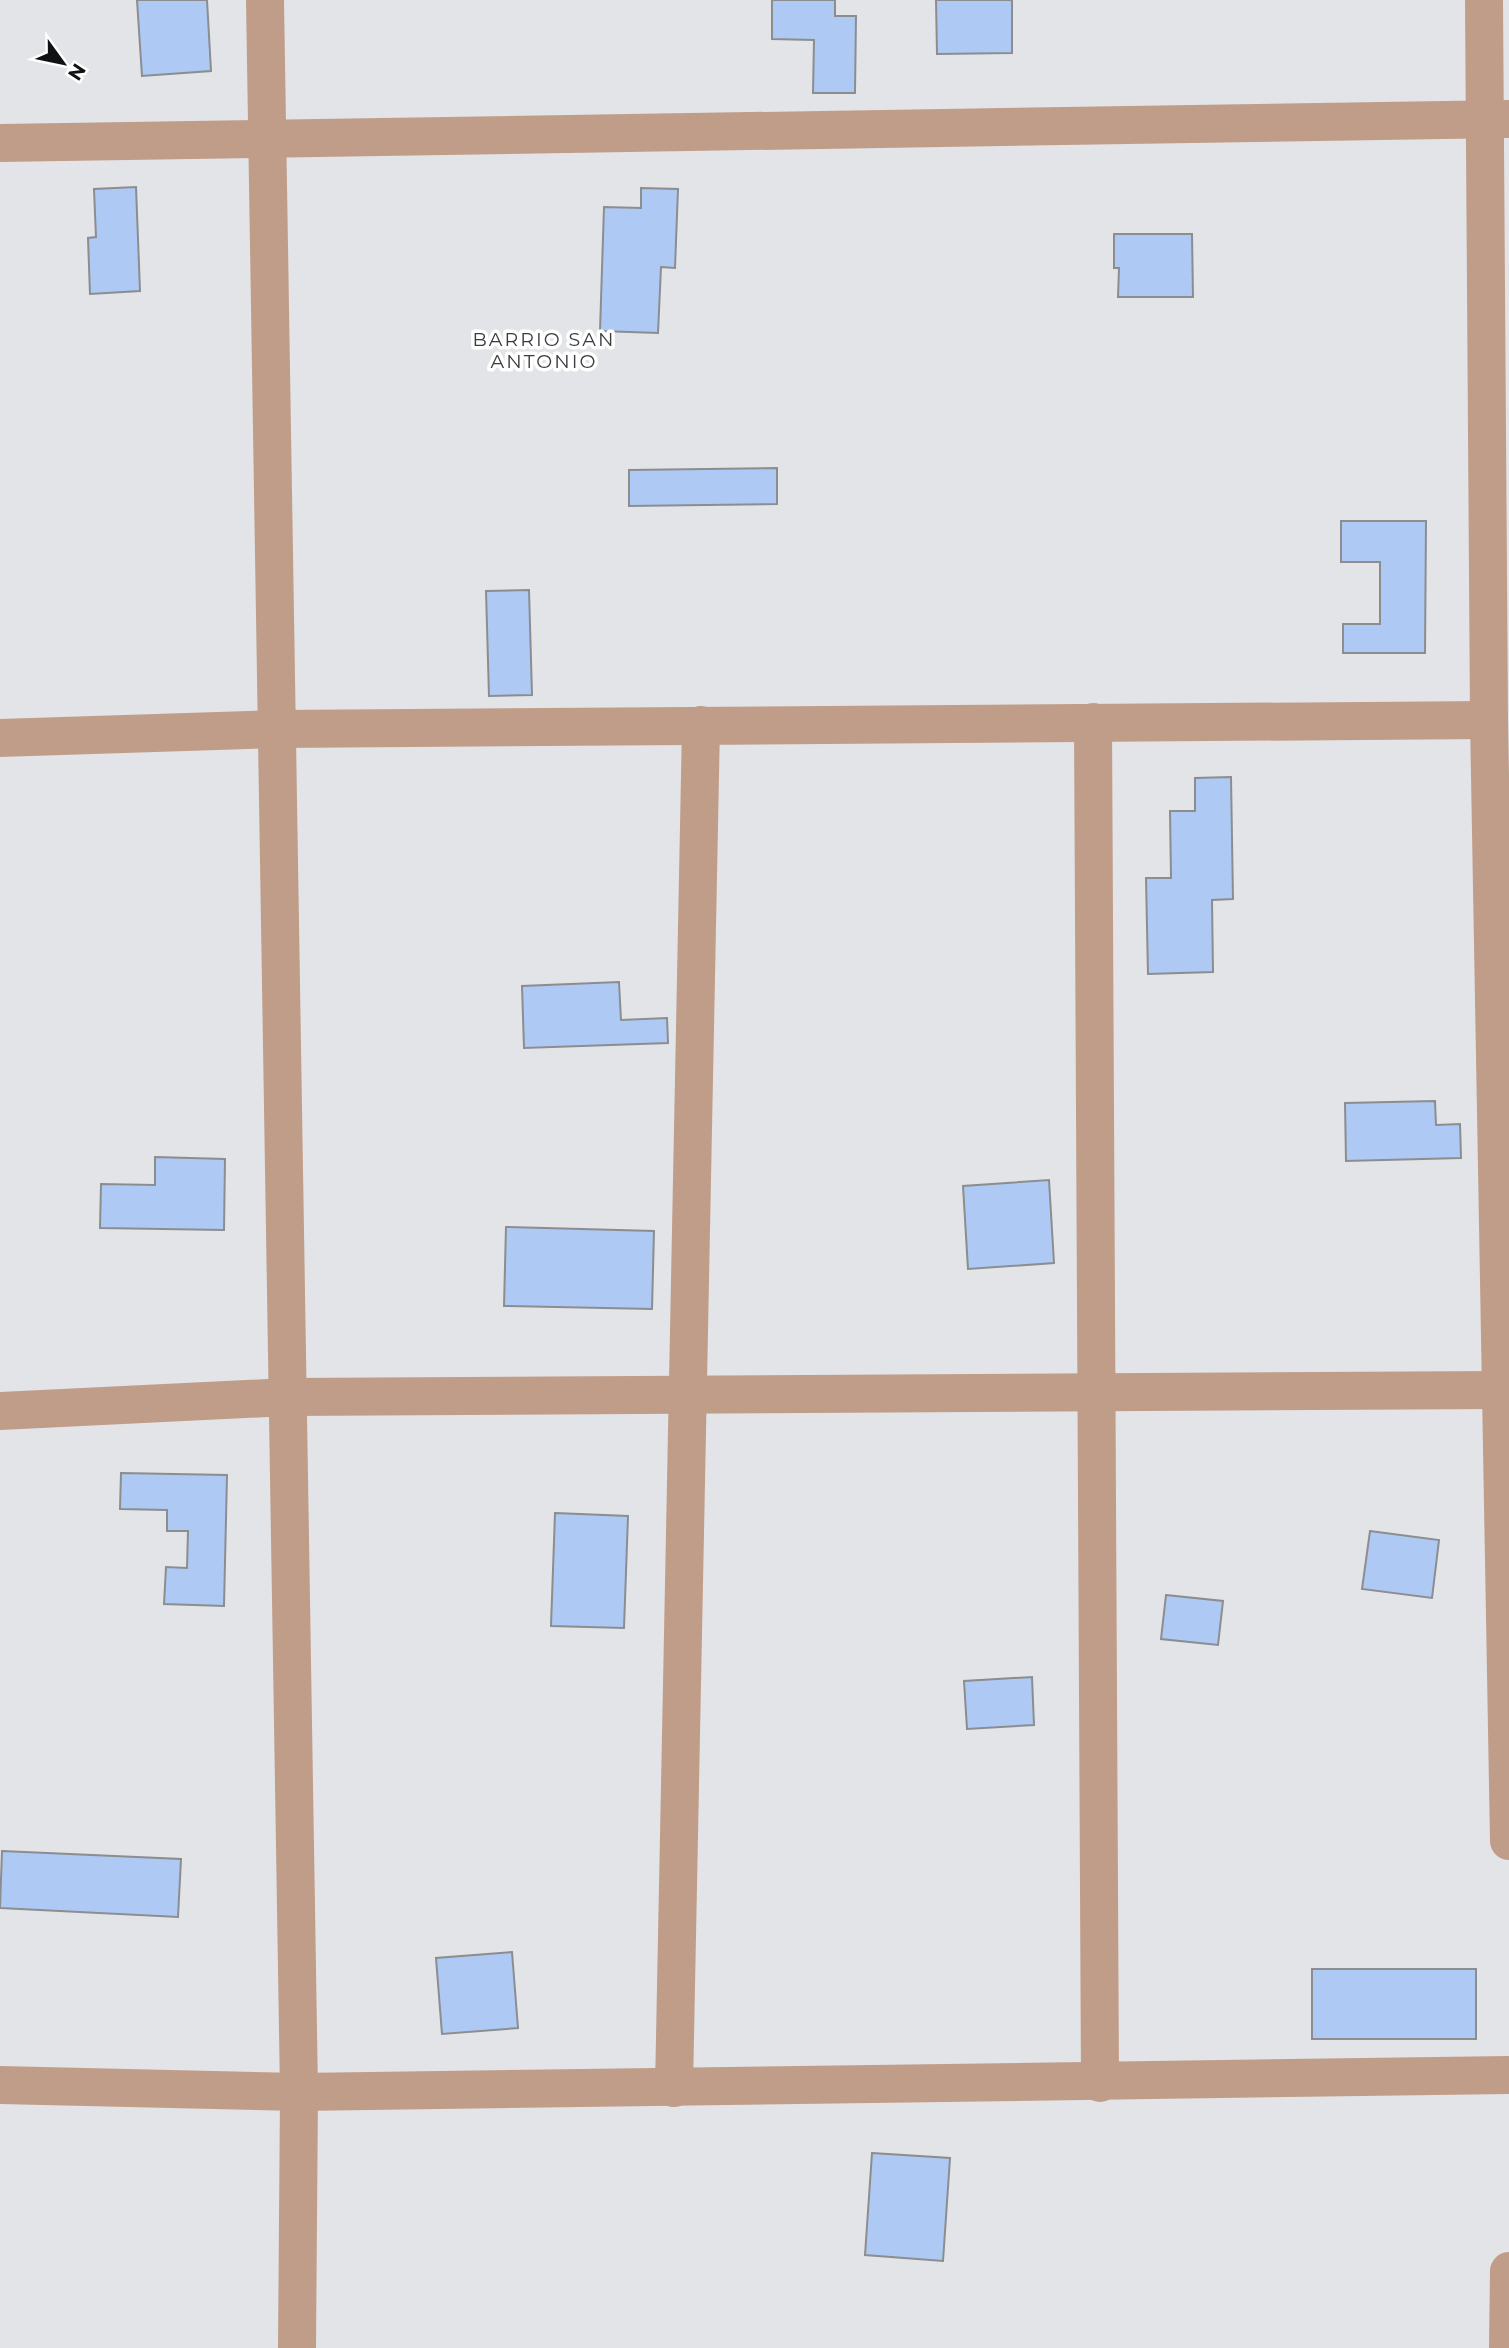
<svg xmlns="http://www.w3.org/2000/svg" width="1509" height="2348" font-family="Montserrat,sans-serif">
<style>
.building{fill:#aecaf4;stroke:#8b8d8f;stroke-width:2}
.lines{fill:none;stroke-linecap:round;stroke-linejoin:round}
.minor{stroke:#c09d89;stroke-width:38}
.labels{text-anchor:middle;stroke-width:7;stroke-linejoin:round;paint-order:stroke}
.neighbourhood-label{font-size:19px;letter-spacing:2px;fill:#3b3c3f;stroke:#fff}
</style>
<rect width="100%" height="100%" fill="#e3e4e7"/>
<g class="building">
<polygon points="137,0 207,0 211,71 142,76"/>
<polygon points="772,0 835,0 835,16 856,16 855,93 813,93 814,40 772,39"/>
<polygon points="936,0 1012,0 1012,53 937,54"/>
<polygon points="136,187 140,291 90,294 88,238 96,237 94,189"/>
<polygon points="641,188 678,189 675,268 661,267 658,333 600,331 604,207 641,208"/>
<polygon points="1114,234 1192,234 1193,297 1118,297 1119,268 1114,268"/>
<polygon points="777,468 777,504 629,506 629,470"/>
<polygon points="1341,521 1426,521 1425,653 1343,653 1343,624 1380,624 1380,562 1341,562"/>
<polygon points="529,590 532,695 489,696 486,591"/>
<polygon points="1231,777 1233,899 1212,900 1213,972 1148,974 1146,878 1171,878 1170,811 1195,811 1195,778"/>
<polygon points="619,982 621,1020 667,1018 668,1043 524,1048 522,986"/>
<polygon points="1435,1101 1436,1125 1460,1124 1461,1158 1346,1161 1345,1103"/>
<polygon points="155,1157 225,1159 224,1230 100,1228 101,1184 155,1185"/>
<polygon points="1049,1180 1054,1263 968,1269 963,1186"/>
<polygon points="506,1227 654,1231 652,1309 504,1306"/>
<polygon points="121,1473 227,1475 224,1606 164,1604 166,1567 187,1568 188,1531 167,1531 167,1510 120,1509"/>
<polygon points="555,1513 628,1516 624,1628 551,1626"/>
<polygon points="1370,1531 1439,1540 1432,1598 1362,1589"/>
<polygon points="1166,1595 1223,1601 1218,1645 1161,1639"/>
<polygon points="1032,1677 1034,1725 967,1729 964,1681"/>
<polygon points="2,1851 181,1859 178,1917 0,1908"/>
<polygon points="512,1952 518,2028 442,2034 436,1958"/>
<rect x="1312" y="1969" width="164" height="70"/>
<polygon points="872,2153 950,2158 943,2261 865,2255"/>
</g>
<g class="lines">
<g class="minor">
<polyline points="265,0 299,2092 297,2348"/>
<polyline points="1484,0 1489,720 1509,1841"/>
<polyline points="0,143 1509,119"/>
<polyline points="1093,722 1100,2083"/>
<polyline points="0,738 277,729 1489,720"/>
<polyline points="0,1411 288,1397 1502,1390"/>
<polyline points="0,2085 299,2092 1509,2075"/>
<polyline points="674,2088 701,725"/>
<polyline points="1508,2348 1509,2271"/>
</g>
</g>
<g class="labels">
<g class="neighbourhood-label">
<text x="544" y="346">BARRIO SAN<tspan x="544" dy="22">ANTONIO</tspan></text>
</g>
</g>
<g transform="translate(63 63) rotate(123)" stroke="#ffffff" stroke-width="5" paint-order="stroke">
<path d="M0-5L12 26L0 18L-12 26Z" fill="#101112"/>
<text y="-10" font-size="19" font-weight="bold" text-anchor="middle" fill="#101112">N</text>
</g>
</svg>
